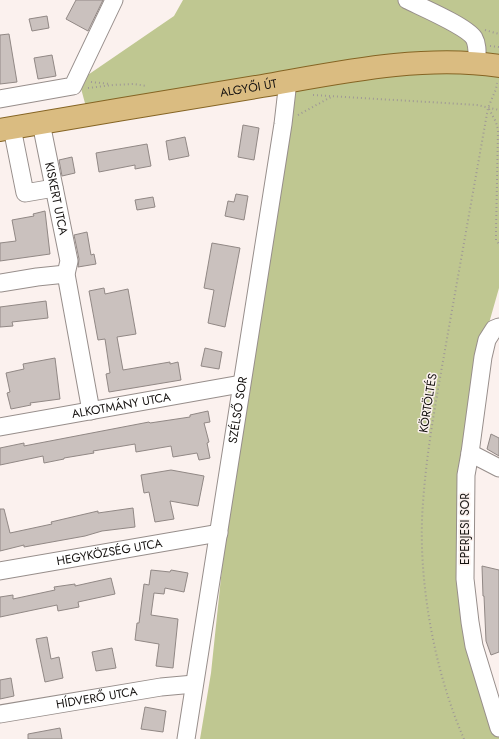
<svg xmlns="http://www.w3.org/2000/svg" width="499" height="739" font-family="Jost,sans-serif">
<style>
.green{fill:#bfc791}
.building{fill:#cac1be;stroke:#918885}
.lines{fill:none;stroke-linecap:round;stroke-linejoin:round}
.minor-casing{stroke:#978e8b;stroke-width:19}
.major-casing{stroke:#856423;stroke-width:24}
.path{stroke:#9f9896;stroke-width:2;stroke-dasharray:1 3;stroke-linecap:butt}
.minor{stroke:#fff;stroke-width:17}
.major{stroke:#dabc81;stroke-width:22}
.labels{text-anchor:middle;stroke-width:3;stroke-linejoin:round;paint-order:stroke}
.street-label{font-size:12px;fill:#151210;stroke:#fbf1ee}
</style>
<rect width="100%" height="100%" fill="#fbf1ee"/>
<polygon class="green" points="183,0 499,0 499,288 472,383 464,624 499,735 499,739 200,739 211,673 228,511 285,73 86,107 79,81 174,16"/>
<g class="building">
<polygon points="76,0 103,0 88,31 66,19"/>
<polygon points="47,16 49,28 32,31 29,19"/>
<polygon points="9,34 17,82 0,84 0,35"/>
<polygon points="52,55 56,76 38,79 34,58"/>
<polygon points="243,125 259,128 254,160 238,157"/>
<polygon points="185,137 189,156 169,160 166,141"/>
<polygon points="147,144 151,166 135,169 135,165 99,172 96,153"/>
<polygon points="72,157 75,173 62,176 59,160"/>
<polygon points="236,194 248,196 244,220 225,216 228,201 234,202"/>
<polygon points="153,197 155,207 137,210 135,200"/>
<polygon points="45,211 50,254 0,261 0,243 16,241 12,220 34,216 33,214"/>
<polygon points="87,232 91,255 94,254 96,264 78,267 79,259 74,235"/>
<polygon points="212,243 240,248 225,327 208,323 214,290 204,288"/>
<polygon points="104,288 105,294 128,289 136,334 117,337 123,370 170,362 170,364 178,362 181,380 109,392 106,374 110,373 105,339 98,340 89,291"/>
<polygon points="46,301 48,318 12,322 13,326 0,327 0,307"/>
<polygon points="205,348 222,352 219,369 201,366"/>
<polygon points="55,358 60,399 30,403 31,405 11,409 7,393 10,392 6,373 24,369 23,364"/>
<polygon points="208,411 210,422 204,423 209,442 207,443 210,458 199,460 197,453 173,457 171,446 136,452 135,444 93,451 94,453 64,458 64,459 44,463 43,456 0,465 0,448 24,443 24,446 149,422 150,423 190,417 190,415"/>
<polygon points="491,434 499,438 499,456 487,449"/>
<polygon points="171,470 204,476 198,506 170,501 174,519 155,522 149,492 144,493 141,475"/>
<polygon points="133,508 135,527 102,531 85,536 24,547 24,545 0,551 0,509 4,509 10,533 52,524 51,522 98,511 98,513"/>
<polygon points="482,566 499,570 499,652 491,655 486,641 484,596 483,596"/>
<polygon points="151,570 170,572 171,570 188,573 184,592 165,588 164,594 154,593 151,615 178,619 173,668 156,666 159,644 135,640 137,623 139,623 144,584 149,585"/>
<polygon points="111,578 115,594 78,602 79,607 58,611 57,605 0,617 0,597 13,595 13,599 55,590 54,587 75,584 75,586"/>
<polygon points="47,637 51,659 59,657 63,678 45,682 36,639"/>
<polygon points="112,648 116,668 96,671 92,652"/>
<polygon points="11,678 14,696 0,699 0,680"/>
<polygon points="145,707 166,711 163,732 141,729"/>
<polygon points="60,728 62,739 28,739 28,734"/>
</g>
<g class="lines">
<g class="minor-casing">
<g id="minor">
<path d="M407,0C421,7 466,26 474,38C478,45 477,54 477,62"/>
<polyline points="0,99 73,86 114,0"/>
<path id="s1" d="M41,123L69,261L66,274L91,411"/>
<polyline points="12,128 25,193 54,188"/>
<polyline points="0,283 37,277 66,274"/>
<polyline points="499,327 494,329 487,340 483,357 470,453 466,475 465,579 470,622 474,646 499,728"/>
<path id="s2" d="M0,427L241,384"/>
<polyline points="470,453 499,468"/>
<path id="s3" d="M0,571L219,533"/>
<path id="s4" d="M0,714L161,687L194,684"/>
<path id="s5" d="M186,739L283,124L288,81"/>
</g>
</g>
<g class="major-casing">
<g id="major">
<path id="s6" d="M0,130C87,115 175,100 262,86C337,73 423,54 499,66"/>
</g>
</g>
<g class="path">
<polyline points="485,30 499,34"/>
<polyline points="490,46 499,47"/>
<polyline points="91,82 110,84"/>
<polyline points="88,88 113,85 134,84 147,86"/>
<polyline points="313,95 477,105 499,110"/>
<polyline points="489,109 496,122 498,130 496,233 496,240 499,244"/>
<polyline points="298,115 331,97"/>
<path d="M464,739C434,671 417,577 423,503C427,444 439,385 449,327C462,254 475,181 488,108L496,89L497,83"/>
</g>
<use href="#minor" class="minor"/>
<use href="#major" class="major"/>
</g>
<g class="labels">
<g class="street-label">
<text dy="4" stroke="none"><textPath href="#s6" startOffset="252">ALGYŐI ÚT</textPath></text>
<text dy="4" stroke="none"><textPath href="#s1" startOffset="77">KISKERT UTCA</textPath></text>
<text transform="translate(428 403) rotate(-81)" y="4">KÖRTÖLTÉS</text>
<text dy="4" stroke="none"><textPath href="#s2" startOffset="123">ALKOTMÁNY UTCA</textPath></text>
<text dy="4" stroke="none"><textPath href="#s5" startOffset="333">SZÉLSŐ SOR</textPath></text>
<text transform="translate(465 529) rotate(-90)" y="4">EPERJESI SOR</text>
<text dy="4" stroke="none"><textPath href="#s3" startOffset="111">HEGYKÖZSÉG UTCA</textPath></text>
<text dy="4" stroke="none"><textPath href="#s4" startOffset="98">HÍDVERŐ UTCA</textPath></text>
</g>
</g>
</svg>
